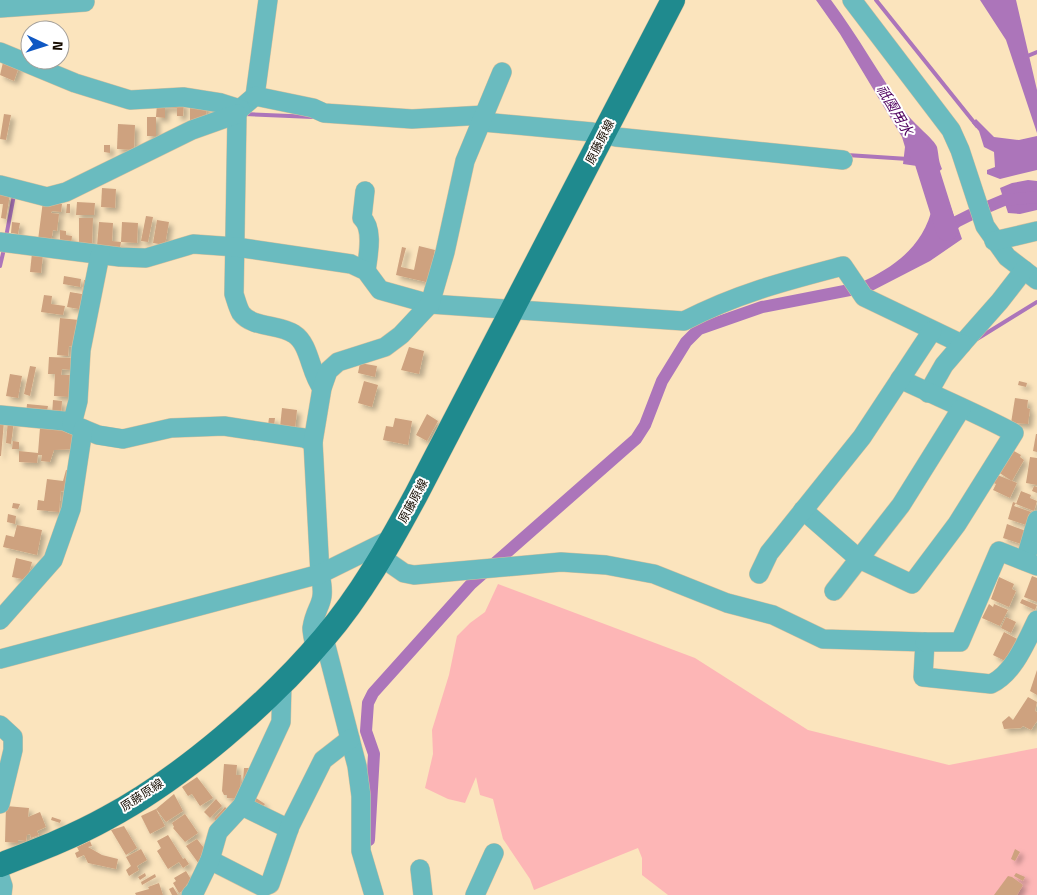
<svg xmlns="http://www.w3.org/2000/svg" width="1037" height="895" font-family="'Titillium Web','Noto Sans JP',sans-serif">
<style>
.green{fill:#fdb6b6}
.water{fill:#ac75ba}
.lines{fill:none;stroke-linecap:round;stroke-linejoin:round}
.stream{stroke:#ac75ba;stroke-width:4}
.canal{stroke:#ac75ba;stroke-width:12}
.river{stroke:#ac75ba;stroke-width:22}
.building{fill:#cea27f;filter:url(#shadow)}
.minor-casing{stroke:#d6c19f;stroke-width:20}
.major-casing{stroke:#d6c19f;stroke-width:25}
.minor{stroke:#6abbbf;stroke-width:19}
.major{stroke:#1f8a8e;stroke-width:24}
.labels{text-anchor:middle;stroke-width:4;stroke-linejoin:round;paint-order:stroke}
.street-label{font-size:12px;fill:#160c00;stroke:#fff}
.water-label{font-size:14px;font-style:italic;fill:#500460;stroke:#fff}
</style>
<defs>
<filter id="shadow"><feDropShadow dx="4" dy="4" stdDeviation="2.5" flood-color="#0004"/></filter>
</defs>
<rect width="100%" height="100%" fill="#fbe4bd"/>
<polygon class="green" points="498,584 695,658 808,730 949,765 1037,748 1037,895 668,895 642,875 642,858 638,848 534,890 530,879 503,839 493,799 480,795 476,777 465,803 448,799 425,788 433,754 432,730 449,675 457,636 470,623 485,612"/>
<g class="water">
<path d="M816,0H831C858,36 880,76 906,113C913,123 935,140 937,147C939,156 938,160 942,169L937,173L927,174L917,166L903,164L905,147L902,137L840,34Z"/>
<polygon points="980,0 1016,0 1037,90 1037,133 1006,40"/>
<polygon points="976,119 994,137 1019,140 1037,136 1037,170 1000,179 987,174 987,170 995,167 994,152 984,147 979,131 972,123"/>
<polygon points="1028,180 1037,181 1037,210 1020,214 1008,213 1000,188 1012,183"/>
<path d="M949,202L962,239L930,261L868,293L860,283C896,266 924,246 933,205Z"/>
</g>
<g class="lines">
<g class="stream">
<polyline points="876,0 977,126"/>
<polyline points="1025,57 1037,52"/>
<polyline points="245,114 313,117"/>
<polyline points="847,155 908,159"/>
<polyline points="6,237 14,195"/>
<polyline points="0,266 4,249"/>
<polyline points="977,339 1037,302"/>
</g>
<g class="canal">
<polyline points="985,208 1004,200 1037,197"/>
<polyline points="944,233 956,222 970,215"/>
<polyline points="369,840 374,754 366,731 368,703 373,693 471,584 636,439 645,425 662,381 686,342 699,329 762,307 865,287"/>
</g>
<polyline class="river" points="917,147 925,160 947,230"/>
</g>
<g class="building">
<polygon points="4,58 20,64 14,81 0,75"/>
<polygon points="157,103 184,103 183,116 177,116 177,108 165,108 165,118 156,117"/>
<polygon points="190,103 207,104 206,120 190,124"/>
<polygon points="4,114 11,115 6,140 0,139"/>
<rect x="147" y="117" width="9" height="19"/>
<polygon points="118,124 135,125 134,150 117,149"/>
<polygon points="104,145 110,145 110,153 104,152"/>
<polygon points="102,188 116,189 115,208 101,207"/>
<polygon points="0,193 10,194 6,219 1,218 3,204 0,204"/>
<polygon points="43,201 62,204 61,212 52,211 51,213 59,214 57,231 53,230 51,242 38,240"/>
<polygon points="77,202 95,203 94,215 76,215"/>
<polygon points="67,204 70,204 70,213 66,213"/>
<polygon points="146,216 153,217 148,242 141,241"/>
<polygon points="79,218 93,218 92,243 79,243"/>
<polygon points="157,220 169,222 165,245 153,243"/>
<polygon points="12,222 20,223 18,234 11,233"/>
<polygon points="99,222 113,223 112,241 121,242 120,248 97,246"/>
<polygon points="122,222 138,223 137,243 121,242"/>
<polygon points="60,230 66,231 66,235 72,236 71,245 60,245"/>
<polygon points="419,246 435,250 433,259 439,260 424,291 426,282 396,275 402,247 406,248 401,267 414,270"/>
<polygon points="32,253 43,254 41,273 30,272"/>
<polygon points="64,276 81,279 80,287 63,284"/>
<polygon points="84,280 92,281 88,307 80,305 79,309 67,307 70,292 82,294"/>
<polygon points="44,295 52,296 51,304 65,306 63,315 41,312"/>
<polygon points="60,318 79,320 77,347 69,346 68,356 57,355"/>
<polygon points="409,347 424,351 419,374 401,370"/>
<polygon points="49,357 72,358 71,370 62,369 61,375 70,375 69,397 54,396 55,374 48,374"/>
<polygon points="360,363 377,366 375,377 358,373"/>
<polygon points="30,366 36,367 30,396 24,394"/>
<polygon points="10,374 22,376 18,398 6,396"/>
<polygon points="364,381 378,385 372,407 358,403"/>
<polygon points="1019,381 1027,383 1026,387 1018,385"/>
<polygon points="1015,398 1028,400 1027,408 1030,409 1028,424 1011,423"/>
<polygon points="53,400 62,401 61,415 52,415"/>
<polygon points="27,404 48,406 46,417 26,415"/>
<polygon points="282,408 297,410 295,429 280,427"/>
<polygon points="427,414 438,421 427,441 416,435"/>
<polygon points="269,418 275,418 274,426 268,425"/>
<polygon points="395,418 412,421 408,445 383,440 386,426 393,427"/>
<polygon points="0,420 4,421 1,456 0,456"/>
<polygon points="8,420 14,421 11,444 6,443"/>
<polygon points="40,428 68,430 67,433 78,433 77,449 54,450 50,462 41,461 42,455 38,455 37,463 19,462 19,451 38,453"/>
<polygon points="1036,434 1037,434 1037,452 1033,451"/>
<polygon points="13,441 19,442 19,449 12,449"/>
<polygon points="1014,451 1021,455 1020,457 1024,460 1012,481 998,472"/>
<polygon points="1030,457 1037,458 1037,485 1026,483"/>
<polygon points="66,470 73,471 70,492 61,491 59,512 37,510 38,500 44,501 47,479 63,481"/>
<polygon points="995,474 1017,483 1010,498 993,490 996,484 991,482"/>
<polygon points="1034,486 1037,487 1037,493 1032,491"/>
<polygon points="1021,491 1031,495 1030,498 1037,501 1034,511 1016,504"/>
<polygon points="1013,502 1016,503 1014,506 1034,513 1029,526 1008,519"/>
<polygon points="13,503 20,504 18,509 12,508"/>
<polygon points="8,514 16,516 15,524 7,522"/>
<polygon points="1007,524 1026,531 1021,544 1003,538"/>
<polygon points="17,525 42,530 37,555 3,547 6,535 14,537"/>
<polygon points="16,558 32,562 27,580 12,577"/>
<polygon points="1032,576 1037,578 1037,602 1024,597"/>
<polygon points="999,577 1014,584 1012,589 1016,591 1009,607 991,599"/>
<polygon points="1022,599 1037,605 1035,610 1020,603"/>
<polygon points="989,604 993,607 994,604 1008,610 1000,626 982,618"/>
<polygon points="1006,617 1016,622 1011,633 1001,628"/>
<polygon points="1004,632 1021,641 1010,657 1007,656 1005,661 993,655"/>
<polygon points="1037,670 1037,695 1030,691"/>
<polygon points="1028,697 1037,702 1035,711 1037,712 1037,721 1031,730 1023,726 1021,728 1004,729 1002,722 1009,716 1013,720"/>
<polygon points="224,764 237,765 236,775 241,775 240,799 227,798 227,795 224,795 222,791"/>
<polygon points="244,768 250,768 247,781 243,780"/>
<polygon points="197,777 213,798 200,806 192,794 188,796 182,787"/>
<polygon points="174,794 183,811 166,822 156,809 165,826 150,834 141,816 156,809"/>
<polygon points="256,798 265,804 260,811 252,805"/>
<polygon points="216,799 222,806 210,818 204,812"/>
<polygon points="6,806 29,808 28,817 40,812 46,827 37,831 39,835 31,838 30,834 27,835 26,841 18,840 18,843 5,842"/>
<polygon points="225,807 229,811 218,823 214,819"/>
<polygon points="185,814 198,833 185,842 173,828 174,827 172,823"/>
<polygon points="52,817 61,820 60,823 51,820"/>
<polygon points="124,826 137,848 126,855 111,830"/>
<polygon points="168,835 183,859 185,858 189,864 183,868 179,862 168,869 157,851 161,848 157,841"/>
<polygon points="197,839 207,852 201,855 204,860 199,864 186,846"/>
<polygon points="90,841 92,846 88,847 102,855 118,859 116,869 88,863 84,855 77,858 75,853 79,851 77,847"/>
<polygon points="141,849 147,860 137,866 139,870 129,876 126,870 131,866 126,857"/>
<polygon points="1015,849 1020,852 1015,861 1011,859"/>
<polygon points="186,871 192,881 186,885 188,888 179,893 173,883 176,881 174,878"/>
<polygon points="145,873 146,876 140,880 138,877"/>
<polygon points="1016,873 1025,877 1023,881 1014,876"/>
<polygon points="155,874 156,877 142,885 141,882"/>
<polygon points="1008,876 1012,877 1023,885 1017,895 994,895"/>
<polygon points="159,883 163,895 136,895 135,893 149,889 148,887"/>
<polygon points="173,887 178,895 172,895 169,889"/>
</g>
<g class="lines">
<g class="minor-casing">
<g id="minor">
<path d="M268,0L255,96L240,109L237,114L234,294C236,300 238,308 241,313C252,328 279,324 294,334C310,344 310,373 322,388"/>
<polyline points="852,0 951,130 960,150 985,226 1007,257 1037,280"/>
<polyline points="0,8 85,2"/>
<polyline points="0,52 75,83 130,100 183,97 221,103 240,109"/>
<polyline points="255,96 313,108 324,113 412,119 485,115"/>
<polyline points="483,122 592,132 616,137 843,160"/>
<polyline points="0,185 47,197 66,192 192,130 237,114"/>
<path d="M365,191L362,218C374,229 368,256 366,271"/>
<polyline points="994,241 1037,231"/>
<path d="M0,242L120,257L146,258L193,244L236,247L351,264L366,271L380,290L430,304L684,321C738,293 786,281 843,266L864,297L962,344L1000,301L1024,270"/>
<polyline points="928,393 944,365 962,344"/>
<polyline points="0,415 64,421 98,435 123,439 171,428 224,426 304,438 313,442"/>
<polyline points="72,424 78,401 81,350 100,255"/>
<path d="M803,510L859,559L912,584L957,524L1014,433C977,413 938,397 900,379"/>
<path d="M381,557L404,573L414,575L561,562L606,565L654,574L727,603L773,615L823,639L925,642L923,677L991,684C1014,673 1026,642 1037,620"/>
<polyline points="1025,561 1037,520"/>
<polyline points="759,574 769,553 862,437 932,331"/>
<polyline points="834,591 901,505 961,409"/>
<polyline points="0,620 53,560 71,509 83,429"/>
<polyline points="324,638 357,766 361,796 361,851 374,895"/>
<polyline points="925,642 960,642 999,551 1037,566"/>
<path d="M315,647C314,641 312,633 312,628C316,603 327,606 320,574L313,442L322,388L328,371L338,362L385,347L401,335L430,304L445,252L465,161L502,72"/>
<polyline points="0,659 320,574 393,538"/>
<polyline points="0,725 13,737 13,750 0,804"/>
<polyline points="242,806 289,829"/>
<polyline points="210,860 263,887 270,884 290,826 323,760 350,739"/>
<polyline points="420,869 423,895"/>
<polyline points="0,877 3,886 2,895"/>
<polyline points="191,895 195,891 210,860 218,832 242,806 281,722 282,683"/>
<polyline points="475,895 494,853"/>
</g>
</g>
<g class="major-casing">
<path id="major" d="M0,865C36,851 73,837 107,818C182,778 270,702 324,638C361,595 389,545 416,495L673,0"/>
</g>
<use href="#minor" class="minor"/>
<use href="#major" class="major"/>
</g>
<g class="labels">
<g class="street-label">
<text transform="translate(600 142) rotate(-63)" y="4">原藤原線</text>
<text transform="translate(413 501) rotate(-62)" y="4">原藤原線</text>
<text transform="translate(142 795) rotate(-33)" y="4">原藤原線</text>
</g>
<g class="water-label">
<text transform="translate(895 110) rotate(59)" y="5">祇園用水</text>
</g>
</g>
<g transform="translate(45 45) rotate(94)"><circle r="24" fill="#ffffff" stroke="#a29e99"/>
<path d="M0-4L9 19L0 12L-9 19Z" fill="#0f58c3"/>
<text y="-8" font-size="14" font-weight="bold" text-anchor="middle" fill="#160c00">N</text>
</g>
</svg>
